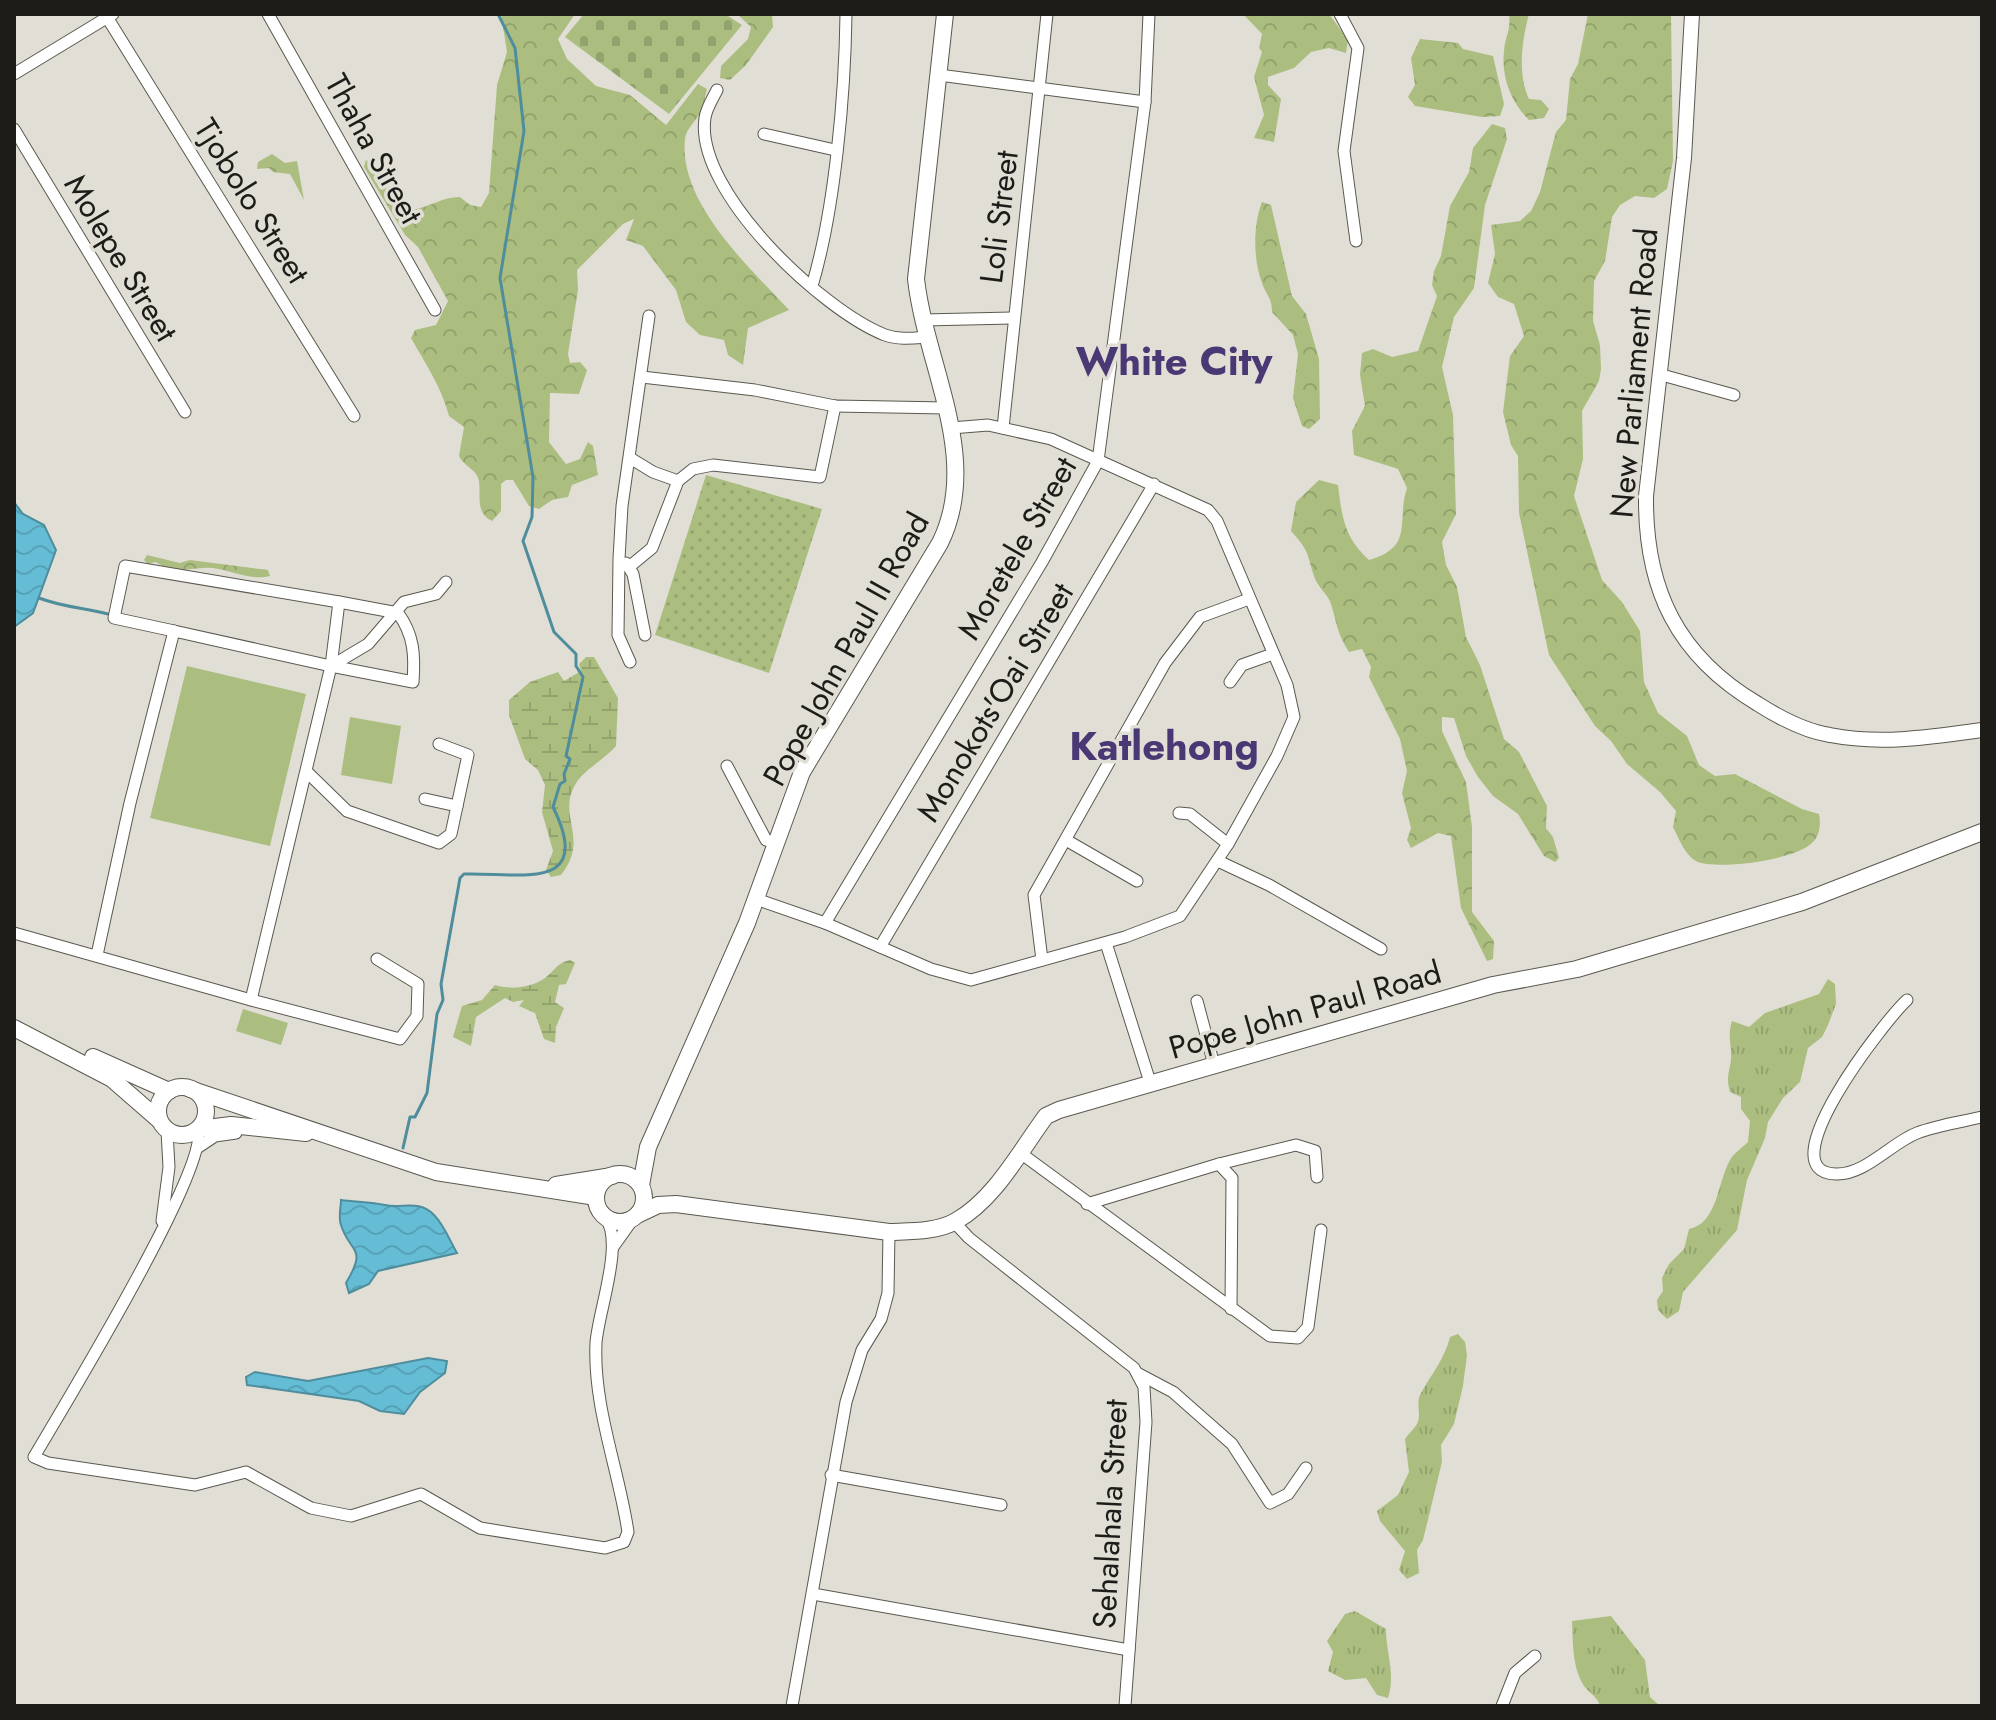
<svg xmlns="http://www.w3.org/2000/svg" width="1996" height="1720" font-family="Jost,sans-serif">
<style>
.grass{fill:url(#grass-tufts)}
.forest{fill:url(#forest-crowns)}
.wetland{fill:url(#wetland-marsh)}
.cemetery{fill:url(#cemetery-stones)}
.park{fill:url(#park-dots)}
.pitch{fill:#abbe80}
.water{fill:url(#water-waves);stroke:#4f8d9d;stroke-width:2}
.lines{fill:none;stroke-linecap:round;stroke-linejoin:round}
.stream{stroke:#4f8d9d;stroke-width:3}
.minor-casing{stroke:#5a584f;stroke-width:13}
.tertiary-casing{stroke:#5a584f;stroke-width:16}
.secondary-casing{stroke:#5a584f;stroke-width:18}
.minor{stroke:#fff;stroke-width:11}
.tertiary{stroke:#fff;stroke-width:14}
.secondary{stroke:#fff;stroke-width:16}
.labels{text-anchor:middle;stroke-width:7;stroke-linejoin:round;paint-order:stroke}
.street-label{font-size:32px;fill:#1d1c19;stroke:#e1dfd5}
.district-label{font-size:40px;font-weight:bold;fill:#4a3875;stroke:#e1dfd5}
</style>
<defs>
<pattern id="grass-tufts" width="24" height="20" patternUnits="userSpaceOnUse" patternTransform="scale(2)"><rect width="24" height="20" fill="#abbe80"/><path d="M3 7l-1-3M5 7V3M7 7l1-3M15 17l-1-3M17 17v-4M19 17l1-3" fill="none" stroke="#93a36e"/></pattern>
<pattern id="forest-crowns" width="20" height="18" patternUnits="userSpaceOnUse" patternTransform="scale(2)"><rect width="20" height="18" fill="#abbe80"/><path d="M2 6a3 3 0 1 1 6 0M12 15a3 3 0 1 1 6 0" fill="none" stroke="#93a36e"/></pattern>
<pattern id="wetland-marsh" width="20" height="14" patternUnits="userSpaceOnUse" patternTransform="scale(2)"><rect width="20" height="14" fill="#abbe80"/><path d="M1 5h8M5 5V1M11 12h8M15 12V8" fill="none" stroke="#93a36e"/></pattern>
<pattern id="cemetery-stones" width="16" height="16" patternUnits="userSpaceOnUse" patternTransform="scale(2)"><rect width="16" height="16" fill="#abbe80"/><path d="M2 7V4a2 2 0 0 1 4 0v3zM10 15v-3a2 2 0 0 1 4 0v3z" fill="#93a36e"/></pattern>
<pattern id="park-dots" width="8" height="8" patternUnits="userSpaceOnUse" patternTransform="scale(2)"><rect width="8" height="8" fill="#abbe80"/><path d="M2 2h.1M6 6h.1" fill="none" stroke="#93a36e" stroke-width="1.8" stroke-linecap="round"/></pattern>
<pattern id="water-waves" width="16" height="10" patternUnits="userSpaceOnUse" patternTransform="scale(2)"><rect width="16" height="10" fill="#64bdd5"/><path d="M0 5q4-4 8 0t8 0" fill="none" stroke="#56a2b6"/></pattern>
</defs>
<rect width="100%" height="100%" fill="#e1dfd5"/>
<g class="grass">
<path d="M1828,979L1835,984L1836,1004L1828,1025L1822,1037L1808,1048L1800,1082L1783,1098L1768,1122L1765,1138L1747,1180L1737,1230L1683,1292L1679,1311L1667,1319L1658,1310L1657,1300L1663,1291L1662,1278L1669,1264L1684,1249L1689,1229C1718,1223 1717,1183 1730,1160C1734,1153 1742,1148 1748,1142L1750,1121L1741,1109V1097L1730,1092C1726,1078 1729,1073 1731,1060C1732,1045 1727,1036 1732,1021L1749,1027L1765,1013L1819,994Z"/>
<path d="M1458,1334L1465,1342L1467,1355L1463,1386L1454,1424L1441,1445L1442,1462L1423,1540L1417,1550L1419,1573L1407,1579L1399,1570L1405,1551L1380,1521L1377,1511L1398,1495L1409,1472L1405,1439C1408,1434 1414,1429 1417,1424C1422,1415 1415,1402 1421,1393C1431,1375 1445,1358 1450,1337Z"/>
<path d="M1355,1611L1386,1629C1386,1653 1396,1675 1388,1698L1377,1695L1366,1678L1345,1680L1328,1671L1333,1652L1327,1641L1345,1614Z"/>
<path d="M1611,1616L1645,1660L1650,1697L1660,1706H1600C1597,1696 1590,1694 1584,1686C1572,1667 1573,1642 1572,1621Z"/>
</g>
<g class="forest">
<path d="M501,14H575L558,39L567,59L596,86L630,95L666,125L698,84L707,89C705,96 704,106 700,113C696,121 686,129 685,139C678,202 749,267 789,310L748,328L743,365L728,355L724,340L700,335L686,322L676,290L643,246L626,240L634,219L623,224L577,270L578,290L568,354L570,363L580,362L587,370L579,394L550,393L549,442L566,464L580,459L588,442L593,446L598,475L572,485L568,497L552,500L539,509L529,506L513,480H506L501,484V511L492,521C475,512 481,497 479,481C477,469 464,467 459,456L464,427L449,416C442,388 425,363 411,338L415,330L436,325L448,301L418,247L405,235L364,167L366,160L371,163L397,201L412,210C430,207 442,197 460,197L470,205L481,207L489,193L497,85L507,52Z"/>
<polygon points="737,14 772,14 773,27 746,65 730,80 720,78 721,66 748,39 751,27"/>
<polygon points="1243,14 1329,14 1348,40 1346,53 1329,48 1311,52 1294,68 1268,77 1268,85 1281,99 1274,142 1254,138 1264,115 1254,77 1262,52 1259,48 1262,34"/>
<path d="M1509,14H1529C1522,40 1517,74 1529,99L1541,100L1549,109L1544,118L1529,120C1511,102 1501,77 1504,51C1505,36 1511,32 1509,14Z"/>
<path d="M1588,14H1671L1673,161L1667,189L1654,198L1635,196L1620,205L1612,217L1605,261L1594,281L1593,321L1600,345L1601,369L1599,381L1582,411L1583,459L1574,496L1602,580L1622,602L1640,631L1644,682L1658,713L1687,736L1699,765L1715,776L1735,774L1802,809L1819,814C1821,823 1820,835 1813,842C1797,860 1719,870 1698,862C1686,857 1679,839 1673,827L1676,811L1660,792L1627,764L1611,741L1595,726L1549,655L1519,513L1518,456L1511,445L1503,412L1510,356L1524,336L1514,304L1498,297L1488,283L1495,254L1491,225L1520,221L1531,211L1540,192L1556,132L1566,120L1570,79L1578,64Z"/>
<polygon points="1420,39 1458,43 1463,49 1493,56 1504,104 1500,116 1482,117 1415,106 1408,97 1415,85 1411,58"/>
<path d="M1492,124L1505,128L1507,139L1485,205L1474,288L1454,317L1442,367L1453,415L1456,514L1442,542L1446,565L1457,587L1466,637L1480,665L1504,739L1519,752L1547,806L1546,828L1553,837L1559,858L1555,862L1544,856L1518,814L1493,796L1478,777L1466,756L1454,718L1442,717V731L1466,782L1472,827V912L1494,941L1493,959L1487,961L1461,908L1451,836L1438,833L1411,848L1407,840L1411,828L1402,793L1407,771L1400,739L1369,677L1371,667L1362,649L1349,652C1337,633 1337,624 1331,604C1328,594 1317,587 1314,576C1306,552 1310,552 1291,531L1296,502L1319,480L1338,485C1342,517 1344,537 1369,560C1415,547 1396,521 1407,488L1398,469L1354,455L1352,431L1365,406L1360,375L1362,353L1373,349L1392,357L1418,351L1437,296L1432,285L1434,271L1441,256L1450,206L1469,172L1473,148Z"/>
<polygon points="272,154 285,163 297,161 304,200 290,174 273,172 269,168 257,169 258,162"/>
<path d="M1262,202L1271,205L1292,296L1306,314L1319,359L1320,419L1309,429L1302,426L1293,398L1298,354L1293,335L1272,312C1272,297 1266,295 1262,283C1253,259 1253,225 1262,202Z"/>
<path d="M147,555L180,563L190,560L268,570L270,576C248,582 224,566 203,568C186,569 172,574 156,562L148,564L144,560Z"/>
</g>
<g class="wetland">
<path d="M586,657H594L618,698L616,746C604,760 583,770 575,785C557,817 590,838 561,875L551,877L546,870L553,851L542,812L545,785L538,770L525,759L509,715V700L530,682L558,672L564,681L581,671L579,664Z"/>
<path d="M570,960L575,963L566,984L559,985L555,1002L564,1008L556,1027L555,1043L544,1039L535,1013L519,1006L524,1000L513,1002L505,998L476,1017L471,1046L453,1037L462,1006L482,1000L495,985C509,990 531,988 545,978C556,970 555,964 570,960Z"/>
</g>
<polygon class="cemetery" points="584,14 725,14 742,25 669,114 565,37"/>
<polygon class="park" points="706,475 822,509 769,673 655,635"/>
<g class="pitch">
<polygon points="187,666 306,694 270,846 150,818"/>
<polygon points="350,717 401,726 392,784 341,775"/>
<polygon points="243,1009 288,1023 281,1045 236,1031"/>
</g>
<g class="water">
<polygon points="14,502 23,514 44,525 56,550 33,613 14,627"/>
<path d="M341,1200C356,1202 371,1202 385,1205C402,1209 419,1199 434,1215C444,1225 450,1241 457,1253L378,1271L369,1284L349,1293L346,1283C368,1246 350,1254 341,1225C338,1218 341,1207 341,1200Z"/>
<polygon points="428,1358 447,1361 445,1373 420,1392 404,1414 380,1411 359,1401 247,1385 246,1377 255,1372 308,1381"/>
</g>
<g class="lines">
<g class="stream">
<path d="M39,598C62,607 85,608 108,614"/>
<path d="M403,1148L410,1117H415L427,1093L437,1014L443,1000L441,984L460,878L464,874C517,872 596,894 553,807L560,784L565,781L564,774L570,759L566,756L583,677L576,666V654L554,632L523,541L532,517L533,477L500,278L524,131L515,48L498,14"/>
</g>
<g class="minor-casing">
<g id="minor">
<polyline points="105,14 354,416"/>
<polyline points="268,14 435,310"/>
<polyline points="1340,14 1358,48 1344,151 1356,241"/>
<polyline points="14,74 113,14"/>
<polyline points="939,75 1145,102"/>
<path d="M717,90C713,98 706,109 705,118C694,191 823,311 885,335C899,340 914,338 928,337"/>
<polyline points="14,129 185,412"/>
<polyline points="764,134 835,150"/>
<path d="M812,286C835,209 845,94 846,14"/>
<polyline points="923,320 1012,318"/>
<polyline points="1662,375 1734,395"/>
<polyline points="642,377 755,390 835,406 946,408"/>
<polyline points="1003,428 1047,14"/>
<polyline points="630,458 653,472 678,481"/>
<polyline points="626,563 633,574 645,635"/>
<polyline points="629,567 652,548 678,481 693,469 713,465 820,477 835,406"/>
<polyline points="174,631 114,618 125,566 339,602 331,666"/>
<polyline points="630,662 618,635 619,559 622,506 649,316"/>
<path d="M331,666L413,682C415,655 414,635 398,613L339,602"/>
<polyline points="331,666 368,644 404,602 436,594 446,582"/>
<polyline points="1230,682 1242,665 1273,654"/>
<polyline points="727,766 766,840 776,843"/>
<polyline points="307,772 347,811 439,843 451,834 468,755 439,744"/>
<polyline points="425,799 457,806"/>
<polyline points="1179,813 1190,814 1228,844"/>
<polyline points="1066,840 1137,881"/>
<polyline points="1218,861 1269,885 1381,949"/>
<polyline points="756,899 825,923 931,969 971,980 1125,937 1180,916 1228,844 1277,756 1294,717 1287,685 1217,521 1208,510 1051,439 988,425 951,428"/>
<polyline points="825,923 1042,562 1098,461 1145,102 1149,14"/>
<polyline points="14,933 251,1000 331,666 174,631 130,803 97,955"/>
<polyline points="1106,943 1150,1082"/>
<polyline points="880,947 1154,484"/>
<polyline points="1042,960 1034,895 1165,663 1200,617 1249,599"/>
<polyline points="251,1000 400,1039 417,1016 418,984 377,959"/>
<path d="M1907,1000C1886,1019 1765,1173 1836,1174C1865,1175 1891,1143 1917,1133C1937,1125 1961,1122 1982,1117"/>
<polyline points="1197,1001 1214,1065"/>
<path d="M198,1130C209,1169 62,1409 34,1457L48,1463L195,1485L246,1472L311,1508L351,1516L421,1494L480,1528L605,1548L624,1542L628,1532C619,1470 593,1407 596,1343C598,1312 625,1242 605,1217"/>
<polyline points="197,1148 215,1136 236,1133"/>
<polyline points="1019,1152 1270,1336 1298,1338 1308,1327 1321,1230"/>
<polyline points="1219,1164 1232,1178 1231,1309"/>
<polyline points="1087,1204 1219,1164 1296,1145 1315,1151 1317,1177"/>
<polyline points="162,1221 169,1167 167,1131"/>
<polyline points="954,1222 969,1238 1134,1368 1144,1387 1146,1422 1125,1706"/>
<polyline points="613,1247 633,1219"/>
<polyline points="1139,1374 1173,1392 1232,1444 1270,1503 1288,1494 1306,1468"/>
<polyline points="831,1475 1001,1505"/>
<polyline points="813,1594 1129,1650"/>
<polyline points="792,1706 846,1402 862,1350 881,1319 888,1293 889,1232"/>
<polyline points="1502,1706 1515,1673 1535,1656"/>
</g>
</g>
<g class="tertiary-casing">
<path id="tertiary" d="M1692,14L1684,158L1646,496C1645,589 1677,656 1758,704C1780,718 1804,731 1830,735C1881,745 1931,737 1982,730"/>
</g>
<g class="secondary-casing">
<g id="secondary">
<polyline points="14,1028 112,1079 159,1120"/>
<polyline points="93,1057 169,1091"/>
<circle cx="182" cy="1111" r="24"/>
<polyline points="190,1089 436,1172 596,1197"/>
<polyline points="199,1129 231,1125 306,1133"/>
<circle cx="620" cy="1198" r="24"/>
<polyline points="556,1185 612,1176"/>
<path d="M641,1185L648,1147L747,923L802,772L940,543C982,458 926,367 916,279L945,14"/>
<path d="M639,1214L658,1205L676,1204L889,1232C910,1231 937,1232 956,1221C995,1199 1020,1151 1046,1116L1059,1110L1493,985L1577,969L1802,902L1982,832"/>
</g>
</g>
<use href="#minor" class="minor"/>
<use href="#tertiary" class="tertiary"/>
<use href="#secondary" class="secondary"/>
</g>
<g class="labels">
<g class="street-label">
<text transform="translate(374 149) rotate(61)" y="11">Thaha Street</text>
<text transform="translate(252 201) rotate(58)" y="11">Tjobolo Street</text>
<text transform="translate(999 217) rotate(-83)" y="11">Loli Street</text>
<text transform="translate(121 258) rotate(59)" y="11">Molepe Street</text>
<text transform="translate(1634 373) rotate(-85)" y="11">New Parliament Road</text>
<text transform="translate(1017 548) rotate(-60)" y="11">Moretele Street</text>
<text transform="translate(846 649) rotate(-61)" y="11">Pope John Paul II Road</text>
<text transform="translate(995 702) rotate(-59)" y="11">Monokots'Oai Street</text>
<text transform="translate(1305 1010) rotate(-16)" y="11">Pope John Paul Road</text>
<text transform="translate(1110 1514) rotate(-87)" y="11">Sehalahala Street</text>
</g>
<g class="district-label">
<text x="1174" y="375">White City</text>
<text x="1164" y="760">Katlehong</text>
</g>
</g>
<rect width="1996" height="1720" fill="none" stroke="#1d1c19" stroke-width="32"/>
</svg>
